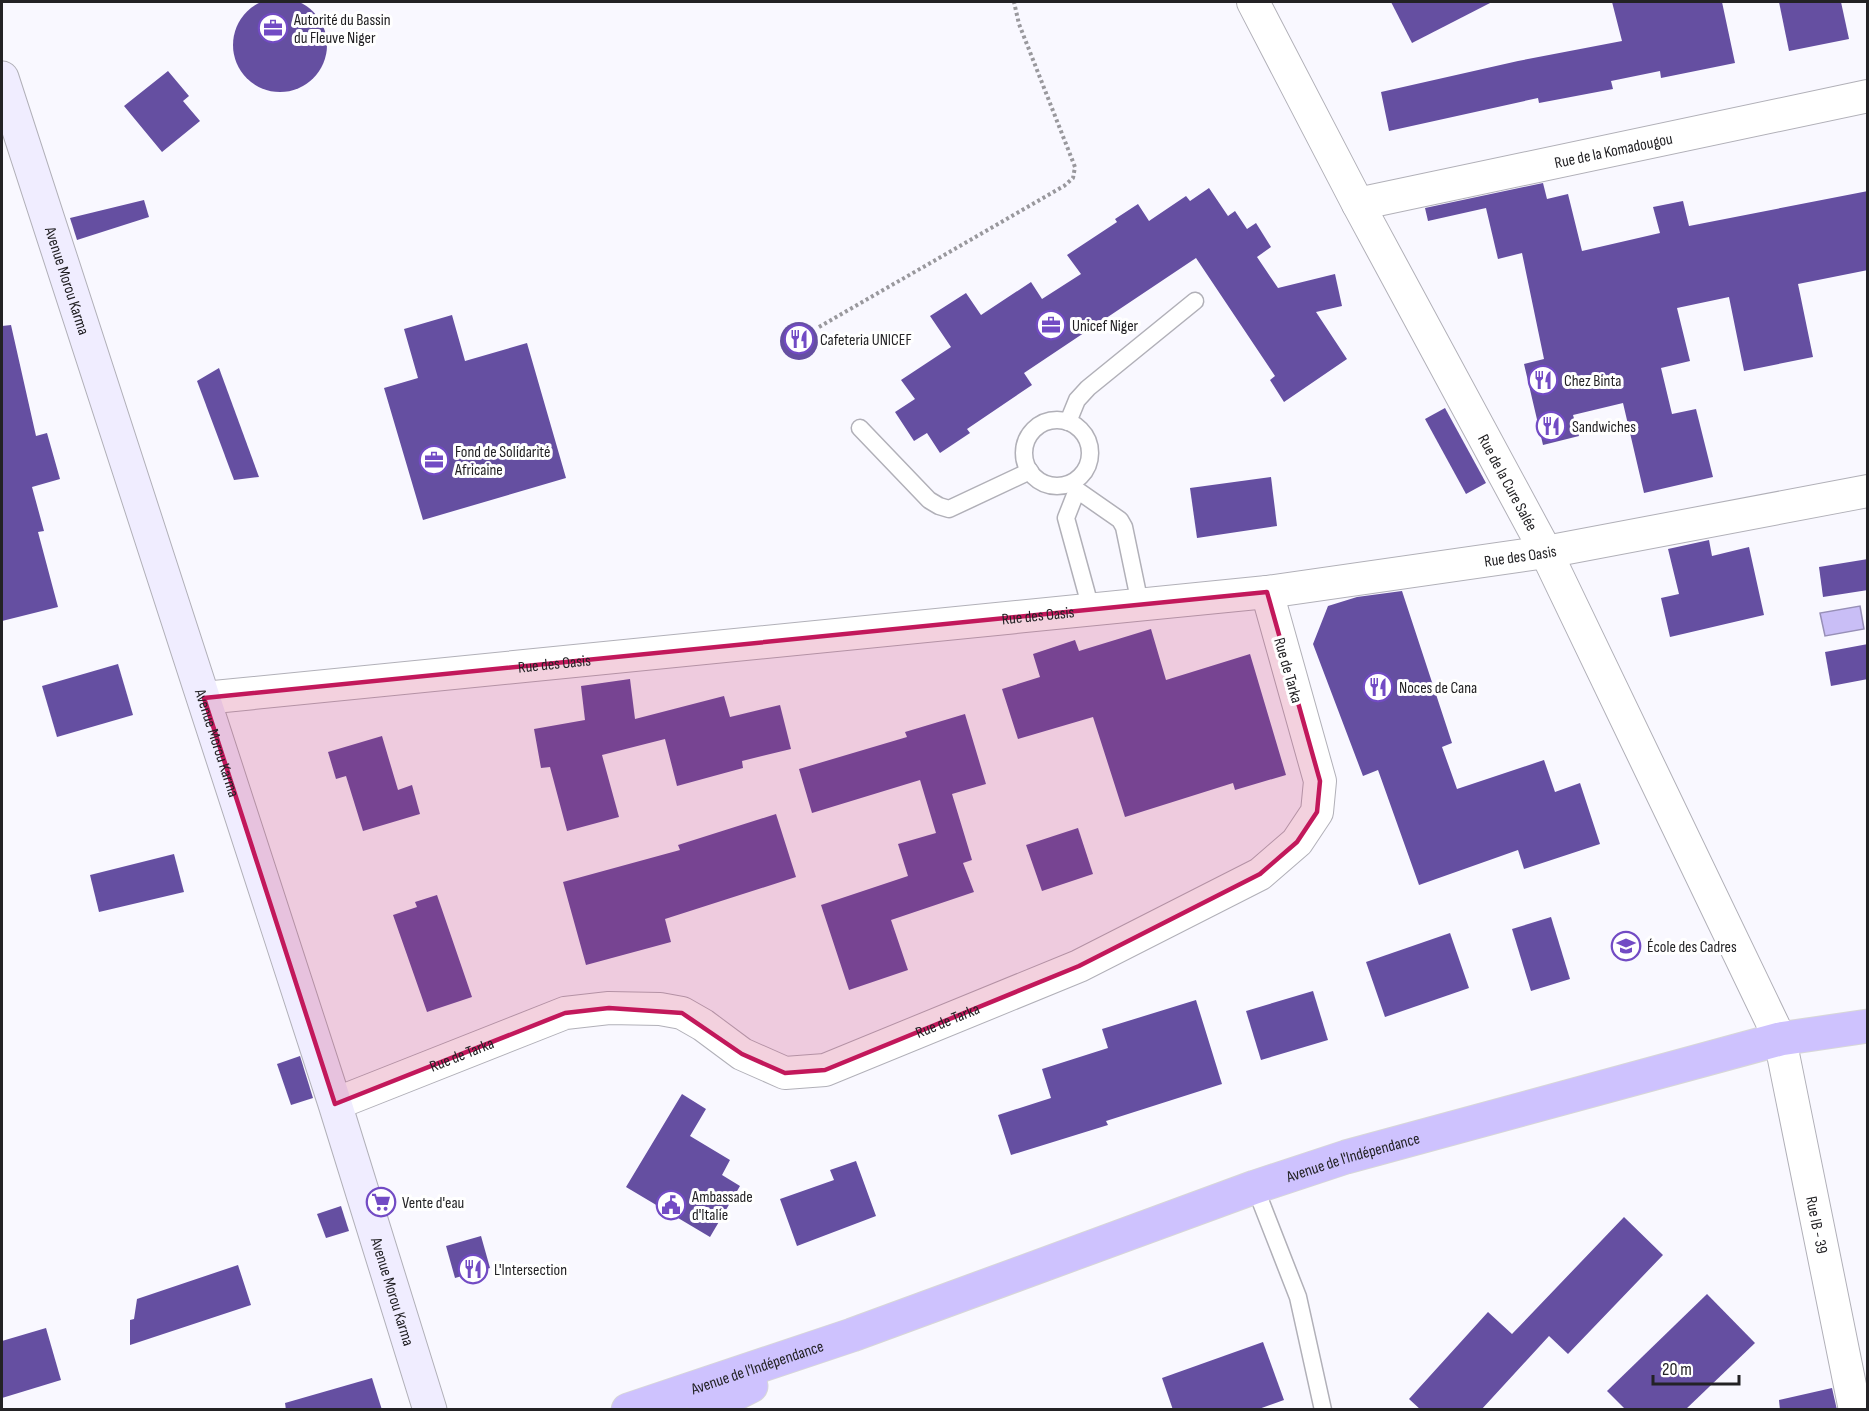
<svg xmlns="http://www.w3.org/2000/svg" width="1869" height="1411" font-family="'Sofia Sans Condensed',sans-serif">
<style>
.water{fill:#c9bef6;stroke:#978fb7;stroke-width:1.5}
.building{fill:#654fa1}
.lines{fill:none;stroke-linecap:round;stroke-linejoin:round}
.lane-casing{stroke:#b1b0b8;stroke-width:19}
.street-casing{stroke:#b1b0b8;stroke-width:34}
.secondary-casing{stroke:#b1b0b8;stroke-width:35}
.highway-casing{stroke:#d7d7d8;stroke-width:35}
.path{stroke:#99989d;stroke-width:4;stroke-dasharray:3 3;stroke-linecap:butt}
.lane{stroke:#fff;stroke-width:16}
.street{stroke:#fff;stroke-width:32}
.secondary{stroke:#f0edff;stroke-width:33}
.highway{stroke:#cec2fe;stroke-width:33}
.marked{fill:#c2185b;fill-opacity:0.2;stroke:#c2185b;stroke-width:4.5;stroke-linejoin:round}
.labels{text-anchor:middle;stroke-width:6;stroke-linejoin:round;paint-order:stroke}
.poi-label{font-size:16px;fill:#232225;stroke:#fff;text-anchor:start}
.street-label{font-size:16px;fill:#232225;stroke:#fff}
</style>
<rect width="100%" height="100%" fill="#f9f8ff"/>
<polygon class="water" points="1860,606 1864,629 1825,636 1820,613"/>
<g class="building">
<circle cx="280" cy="45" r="47"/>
<polygon points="1391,2 1492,2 1412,43"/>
<polygon points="1612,2 1722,2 1735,63 1661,78 1660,71 1611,81 1613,89 1539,103 1538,98 1389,131 1381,92 1518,61 1622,41"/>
<polygon points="1779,2 1841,2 1849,39 1789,51"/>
<polygon points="168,71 189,96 183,101 200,121 162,152 124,106"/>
<polygon points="1543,183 1547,199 1568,194 1582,251 1660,233 1653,207 1683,201 1689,226 1868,191 1868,270 1798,284 1813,357 1744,371 1729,297 1677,308 1690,361 1661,368 1672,414 1696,409 1713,477 1644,493 1623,403 1573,415 1579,436 1543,445 1524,364 1544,359 1522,253 1498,259 1486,208 1428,221 1425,208"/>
<polygon points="1209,188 1228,216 1235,211 1247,229 1256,223 1271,247 1257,257 1278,288 1335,274 1342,306 1316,312 1347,359 1284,402 1270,380 1275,376 1196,258 1024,373 1032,385 967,429 970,433 940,453 927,433 914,441 895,412 915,399 901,380 951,347 930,316 966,293 981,315 1031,282 1042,299 1081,274 1067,255 1117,222 1115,219 1138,204 1149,221 1186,196 1190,201"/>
<polygon points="144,200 149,217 77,240 70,218"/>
<polygon points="452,315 465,361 527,343 566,478 423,520 384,388 418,378 404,329"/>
<circle cx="799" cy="341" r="19"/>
<polygon points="11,325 36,436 47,433 60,479 32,487 44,531 38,532 58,607 2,621 2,326"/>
<polygon points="219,368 259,477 234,480 197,381"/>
<polygon points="1445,408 1486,483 1466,494 1425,419"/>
<polygon points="1271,477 1277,526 1197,538 1190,488"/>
<polygon points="1709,540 1712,556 1749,547 1764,615 1670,637 1661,598 1679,594 1668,549"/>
<polygon points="1868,559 1868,590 1823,597 1819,567"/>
<polygon points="1402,591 1452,743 1442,747 1457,789 1544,760 1555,792 1580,783 1600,844 1524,869 1518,850 1419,885 1378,770 1363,776 1313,644 1328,606 1357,597"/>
<polygon points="1151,629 1166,680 1250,654 1286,775 1235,790 1233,783 1125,817 1093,717 1018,739 1002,689 1040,677 1033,654 1075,640 1079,651"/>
<polygon points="1868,644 1868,679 1831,686 1825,652"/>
<polygon points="118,664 133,715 57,737 42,686"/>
<polygon points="630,679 635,719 724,696 730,717 780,705 791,749 742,761 743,768 677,786 665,739 602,755 619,817 567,831 550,767 541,768 534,729 585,720 581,686"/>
<polygon points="965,714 986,784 952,794 972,860 963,863 974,892 891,920 908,970 849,990 821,905 908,876 898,844 936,833 920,780 812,813 799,769 907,737 905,732"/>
<polygon points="382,736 398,790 412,785 420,814 363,831 346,776 336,779 328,752"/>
<polygon points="776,814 796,877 665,919 671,942 586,965 563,882 680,850 678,845"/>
<polygon points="1078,828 1093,874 1042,891 1026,845"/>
<polygon points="174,854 184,892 99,912 90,875"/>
<polygon points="437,895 472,997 427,1012 393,915 417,907 415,902"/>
<polygon points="1551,917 1570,979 1531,991 1512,929"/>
<polygon points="1450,933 1469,988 1385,1017 1366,962"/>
<polygon points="1313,991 1328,1040 1261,1060 1246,1011"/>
<polygon points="1196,1000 1222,1084 1106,1121 1108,1125 1011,1155 998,1115 1051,1098 1042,1069 1108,1048 1102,1029"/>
<polygon points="300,1056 313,1098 291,1105 277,1064"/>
<polygon points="682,1094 706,1109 690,1136 730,1160 722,1175 740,1186 710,1237 626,1187"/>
<polygon points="856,1161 876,1216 797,1246 780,1199 834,1180 830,1170"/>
<polygon points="341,1206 349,1231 326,1238 317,1214"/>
<polygon points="1624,1217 1663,1255 1568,1354 1549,1336 1481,1410 1421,1410 1409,1399 1488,1312 1512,1334"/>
<polygon points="481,1236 490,1268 455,1278 446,1246"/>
<polygon points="238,1265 251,1305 130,1345 130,1320 134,1319 137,1299"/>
<polygon points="1707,1294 1755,1343 1685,1410 1626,1410 1607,1391"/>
<polygon points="46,1328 61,1380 2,1398 2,1341"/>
<polygon points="1263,1342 1284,1400 1256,1410 1173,1410 1162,1378"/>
<polygon points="372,1378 382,1410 286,1410 285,1403"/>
<polygon points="1832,1388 1837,1410 1780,1410 1779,1400"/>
</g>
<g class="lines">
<g class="lane-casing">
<g id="lane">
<circle cx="1057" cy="453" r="33"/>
<polyline points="1068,422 1077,400 1088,388 1195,301"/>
<polyline points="860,428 929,500 939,506 949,509 1030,471"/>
<polyline points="1091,609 1066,518 1077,490 1120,520 1124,527 1140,604"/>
<polyline points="1255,1187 1298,1297 1323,1410"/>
</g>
</g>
<g class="street-casing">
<g id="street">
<path id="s1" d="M1253,2L1358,204L1546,552L1780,1039L1855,1410"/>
<path id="s2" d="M1358,204L1868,96"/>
<path id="s3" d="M204,698L1267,592L1546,552L1868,491"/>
<path id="s4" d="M335,1104L565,1013L609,1008L660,1009L682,1013L703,1025L742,1054L785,1073L825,1070L1079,966L1260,874L1297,842L1317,812L1320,781L1267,592"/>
</g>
</g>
<g class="secondary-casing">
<g id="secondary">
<path id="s5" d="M2,78L335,1104L430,1410"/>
</g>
</g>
<g class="highway-casing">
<g id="highway">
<path id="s6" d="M628,1410L852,1335L1255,1187L1346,1157L1780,1039L1868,1026"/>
<polyline points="704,1410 751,1386"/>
</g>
</g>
<polyline class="path" points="819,327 1064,186 1073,178 1075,167 1019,24 1014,2"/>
<use href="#lane" class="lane"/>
<use href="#street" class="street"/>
<use href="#secondary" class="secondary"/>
<use href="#highway" class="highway"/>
</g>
<path class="marked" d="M1267,592L1320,781L1317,812L1297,842L1260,874L1079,966L825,1070L785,1073L742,1054L682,1013L609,1008L565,1013L335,1104L204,698Z"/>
<defs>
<g id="office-ring" transform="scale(1.5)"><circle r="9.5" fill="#fff" stroke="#724bc4" stroke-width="1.5"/><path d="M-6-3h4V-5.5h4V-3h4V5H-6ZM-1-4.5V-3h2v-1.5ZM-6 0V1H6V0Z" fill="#724bc4"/></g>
<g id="restaurant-ring" transform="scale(1.5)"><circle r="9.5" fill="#fff" stroke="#724bc4" stroke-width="1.5"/><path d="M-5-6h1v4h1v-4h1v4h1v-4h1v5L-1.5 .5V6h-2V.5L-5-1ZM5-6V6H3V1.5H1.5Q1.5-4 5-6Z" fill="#724bc4"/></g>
<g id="university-ring" transform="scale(1.5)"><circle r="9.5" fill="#fff" stroke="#724bc4" stroke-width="1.5"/><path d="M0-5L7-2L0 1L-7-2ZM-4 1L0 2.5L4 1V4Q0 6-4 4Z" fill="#724bc4"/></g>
<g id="supermarket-ring" transform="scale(1.5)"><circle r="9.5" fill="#fff" stroke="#724bc4" stroke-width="1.5"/><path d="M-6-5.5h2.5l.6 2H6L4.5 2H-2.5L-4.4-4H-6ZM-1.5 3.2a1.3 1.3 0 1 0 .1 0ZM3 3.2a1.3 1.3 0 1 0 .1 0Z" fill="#724bc4"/></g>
<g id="civic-ring" transform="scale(1.5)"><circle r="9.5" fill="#fff" stroke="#724bc4" stroke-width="1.5"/><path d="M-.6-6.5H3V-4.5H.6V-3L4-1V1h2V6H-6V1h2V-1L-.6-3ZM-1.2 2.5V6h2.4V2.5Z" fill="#724bc4"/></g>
</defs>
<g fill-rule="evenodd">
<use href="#office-ring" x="273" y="28"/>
<use href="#office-ring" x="1051" y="325"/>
<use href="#restaurant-ring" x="799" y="339"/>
<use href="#restaurant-ring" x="1543" y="380"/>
<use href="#restaurant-ring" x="1551" y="426"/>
<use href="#office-ring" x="434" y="460"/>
<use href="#restaurant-ring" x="1378" y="687"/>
<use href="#university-ring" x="1626" y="946"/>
<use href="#supermarket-ring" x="381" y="1202"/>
<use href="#civic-ring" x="671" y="1205"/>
<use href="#restaurant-ring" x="473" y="1269"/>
</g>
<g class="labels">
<g class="poi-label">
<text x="294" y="25">Autorité du Bassin<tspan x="294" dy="18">du Fleuve Niger</tspan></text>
<text x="1072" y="331">Unicef Niger</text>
<text x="820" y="345">Cafeteria UNICEF</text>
<text x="1564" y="386">Chez Binta</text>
<text x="1572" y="432">Sandwiches</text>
<text x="455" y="457">Fond de Solidarité<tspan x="455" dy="18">Africaine</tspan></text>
<text x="1399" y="693">Noces de Cana</text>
<text x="1647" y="952">École des Cadres</text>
<text x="692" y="1202">Ambassade<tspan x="692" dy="18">d'Italie</tspan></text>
<text x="402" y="1208">Vente d'eau</text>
<text x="494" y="1275">L'Intersection</text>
</g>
<g class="street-label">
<text dy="6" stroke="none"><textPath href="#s2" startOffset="261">Rue de la Komadougou</textPath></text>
<text dy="6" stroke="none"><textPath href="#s5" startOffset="213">Avenue Morou Karma</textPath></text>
<text dy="6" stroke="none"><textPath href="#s1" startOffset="544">Rue de la Cure Salée</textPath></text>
<text dy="6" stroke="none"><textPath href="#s3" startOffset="1324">Rue des Oasis</textPath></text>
<text dy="6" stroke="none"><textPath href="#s3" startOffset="838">Rue des Oasis</textPath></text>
<text dy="6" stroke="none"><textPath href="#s3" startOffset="352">Rue des Oasis</textPath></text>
<text transform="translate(1289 670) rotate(74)" y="6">Rue de Tarka</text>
<text dy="6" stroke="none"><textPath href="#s5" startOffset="699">Avenue Morou Karma</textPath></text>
<text dy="6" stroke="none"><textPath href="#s4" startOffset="657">Rue de Tarka</textPath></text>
<text dy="6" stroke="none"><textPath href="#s4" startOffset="136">Rue de Tarka</textPath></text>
<text dy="6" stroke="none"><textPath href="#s6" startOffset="768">Avenue de l'Indépendance</textPath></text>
<text dy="6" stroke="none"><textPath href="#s1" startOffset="1353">Rue IB - 39</textPath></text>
<text dy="6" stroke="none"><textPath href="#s5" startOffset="1275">Avenue Morou Karma</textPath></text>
<text dy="6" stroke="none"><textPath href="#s6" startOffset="136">Avenue de l'Indépendance</textPath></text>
</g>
</g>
<rect width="1869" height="1411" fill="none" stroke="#232225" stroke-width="6"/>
<path d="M1653 1375v9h86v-9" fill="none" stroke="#232225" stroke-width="3"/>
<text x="1662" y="1375" font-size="18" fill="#232225" stroke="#ffffff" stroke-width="4.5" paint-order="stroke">20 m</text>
</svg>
